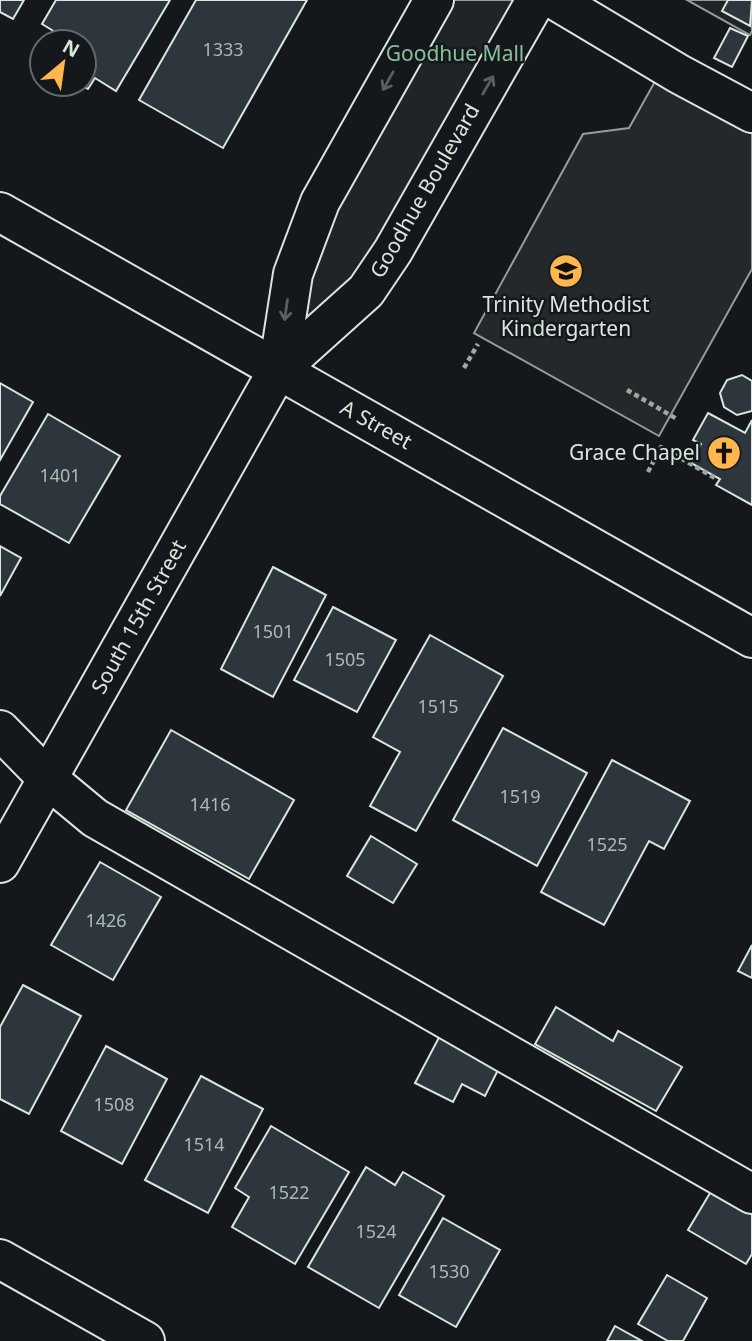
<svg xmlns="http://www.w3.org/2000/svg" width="752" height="1341" font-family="'Noto Sans',sans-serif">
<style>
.green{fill:#202428;stroke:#939e99;stroke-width:2}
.parking{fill:#24282b;stroke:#939e99;stroke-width:2}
.building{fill:#2c363c;stroke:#d8e6dc;stroke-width:2}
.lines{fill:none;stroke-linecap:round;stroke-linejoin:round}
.minor-casing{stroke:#d8e6dc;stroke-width:42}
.major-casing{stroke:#d8e6dc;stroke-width:42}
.path{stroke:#9da8a2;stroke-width:4.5;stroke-dasharray:5 3.5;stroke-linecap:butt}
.minor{stroke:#14181c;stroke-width:38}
.major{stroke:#14181c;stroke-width:38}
.oneway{stroke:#59605f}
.labels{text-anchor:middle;stroke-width:5;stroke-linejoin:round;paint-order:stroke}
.number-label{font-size:18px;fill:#adbab4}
.park-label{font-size:21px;fill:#8ac095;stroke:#14181c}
.street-label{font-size:21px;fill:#d8e6dc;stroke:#14181c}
.poi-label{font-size:21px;fill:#d8e6dc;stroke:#14181c}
</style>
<rect width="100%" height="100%" fill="#14181c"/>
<g class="green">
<polygon points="434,0 536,0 393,251 278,370 288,300"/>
<polygon points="687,0 752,0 752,31 750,35"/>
</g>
<polygon class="parking" points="658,76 752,130 752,269 659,436 474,333 583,134 629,128"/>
<g class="building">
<polygon points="0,0 24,0 13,19 0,12"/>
<polygon points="56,0 170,0 116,91 95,78 88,89 79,84 84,84 84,42 56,42 60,35 42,24"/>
<polygon points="196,0 307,0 223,148 139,100"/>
<polygon points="728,0 752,0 750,26 722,11"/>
<polygon points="730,28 748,36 732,67 714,58"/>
<polygon points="742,375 752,381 752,411 737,415 724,407 720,393 727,380"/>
<polygon points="0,383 33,402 0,460"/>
<polygon points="708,413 745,433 752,420 752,505 716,485 720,479 691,463 701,444 693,440"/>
<polygon points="48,414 120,456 69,543 0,504 0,496"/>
<polygon points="0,546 21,558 0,596"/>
<polygon points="273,567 326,595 273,697 221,669"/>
<polygon points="333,607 396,640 357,712 294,680"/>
<polygon points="430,635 503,676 416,831 370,806 400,752 373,737"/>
<polygon points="503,728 587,773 537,866 453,820"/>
<polygon points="171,730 294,800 249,879 126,810"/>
<polygon points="612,760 690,801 664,849 649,841 604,925 541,892"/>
<polygon points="371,836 417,864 393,903 347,876"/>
<polygon points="100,862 161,897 113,980 51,945"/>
<polygon points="752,945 752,978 738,971"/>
<polygon points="23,985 81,1016 29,1114 0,1099 0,1027"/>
<polygon points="556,1007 613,1041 618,1031 682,1067 656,1111 535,1044"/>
<polygon points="445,1026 505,1056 485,1096 462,1084 453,1102 415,1083"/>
<polygon points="106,1046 167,1079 122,1164 61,1131"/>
<polygon points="201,1076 263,1109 208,1213 145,1180"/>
<polygon points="271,1126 349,1172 295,1264 232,1227 249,1197 235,1188"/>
<polygon points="366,1167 395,1185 403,1172 444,1196 379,1308 308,1267"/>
<polygon points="716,1183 752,1204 752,1254 746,1264 688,1230"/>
<polygon points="443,1218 500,1250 456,1327 399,1295"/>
<polygon points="667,1275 707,1298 683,1341 668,1341 638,1324"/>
<polygon points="615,1326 642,1341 607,1341"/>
</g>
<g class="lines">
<g class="minor-casing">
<g id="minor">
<polyline points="555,0 679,74 752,113"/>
<polyline points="278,370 293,274 320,202 434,0"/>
<polyline points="0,730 48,779 95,818 752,1194"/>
<polyline points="0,863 278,370 366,291 393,251 536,0"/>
<polyline points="0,1259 145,1341"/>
</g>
</g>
<g class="major-casing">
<polyline id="major" points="0,212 752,638"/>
</g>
<g class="path">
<polyline points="464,368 478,344"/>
<polyline points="627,390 677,419"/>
<polyline points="648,472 661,447 715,478"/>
</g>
<use href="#minor" class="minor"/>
<use href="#major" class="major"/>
</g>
<defs><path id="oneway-shaft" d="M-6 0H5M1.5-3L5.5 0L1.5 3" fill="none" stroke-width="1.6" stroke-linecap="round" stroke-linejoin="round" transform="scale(1.75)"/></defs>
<g class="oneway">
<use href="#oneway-shaft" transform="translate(388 81) rotate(119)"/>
<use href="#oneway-shaft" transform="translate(488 85) rotate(-60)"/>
<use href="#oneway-shaft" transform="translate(286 310) rotate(98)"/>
</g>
<defs>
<g id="school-disc" transform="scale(1.75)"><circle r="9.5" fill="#ffb74d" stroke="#14181c"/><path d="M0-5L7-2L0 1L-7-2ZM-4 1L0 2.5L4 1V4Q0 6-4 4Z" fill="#111"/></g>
<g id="church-disc" transform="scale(1.75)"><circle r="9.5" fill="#ffb74d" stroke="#14181c"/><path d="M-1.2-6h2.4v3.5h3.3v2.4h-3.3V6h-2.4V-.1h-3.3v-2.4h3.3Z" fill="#111"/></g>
</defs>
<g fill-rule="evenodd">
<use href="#school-disc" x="566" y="271"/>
<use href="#church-disc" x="724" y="453"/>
</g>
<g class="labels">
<g class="number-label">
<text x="223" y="56">1333</text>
<text x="60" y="482">1401</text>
<text x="273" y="638">1501</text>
<text x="345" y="666">1505</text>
<text x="438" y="713">1515</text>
<text x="520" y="803">1519</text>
<text x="210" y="811">1416</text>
<text x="607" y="851">1525</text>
<text x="106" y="927">1426</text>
<text x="114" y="1111">1508</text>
<text x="204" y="1151">1514</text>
<text x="289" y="1199">1522</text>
<text x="376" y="1238">1524</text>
<text x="449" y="1278">1530</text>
</g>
<g class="park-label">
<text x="455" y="61">Goodhue Mall</text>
</g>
<g class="street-label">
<text transform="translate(425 191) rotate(-60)" y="7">Goodhue Boulevard</text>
<text transform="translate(376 425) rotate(29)" y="7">A Street</text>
<text transform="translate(139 617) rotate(-61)" y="7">South 15th Street</text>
</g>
<g class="poi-label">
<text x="566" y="312">Trinity Methodist<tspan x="566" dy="24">Kindergarten</tspan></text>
<text x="700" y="460" text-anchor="end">Grace Chapel</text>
</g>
</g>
<g transform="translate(63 63) rotate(29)"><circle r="33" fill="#14181c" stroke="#626a69" stroke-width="2"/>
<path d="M0-5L12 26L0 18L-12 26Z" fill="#ffb74d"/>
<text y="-10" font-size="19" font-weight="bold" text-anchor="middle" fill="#d8e6dc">N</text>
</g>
</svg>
